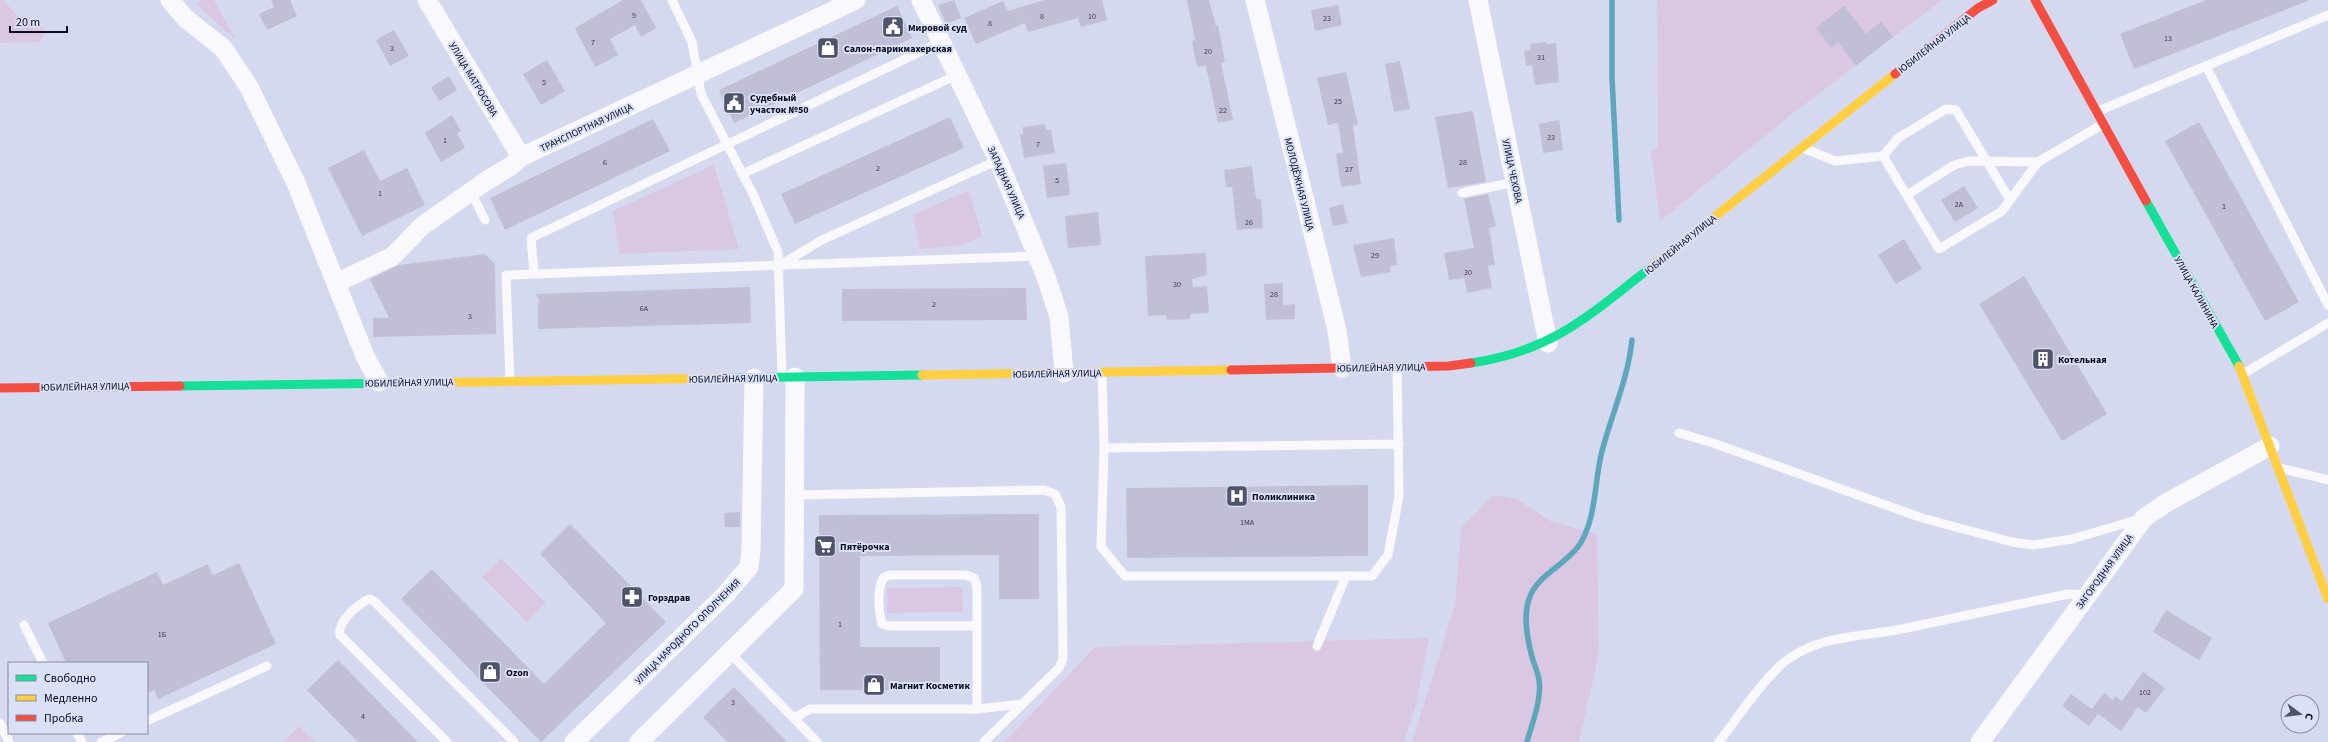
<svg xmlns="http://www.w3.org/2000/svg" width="2328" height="742" font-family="'Source Sans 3',sans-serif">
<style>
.green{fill:#dac7e2}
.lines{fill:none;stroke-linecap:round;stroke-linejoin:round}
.stream{stroke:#5da6bc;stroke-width:5.5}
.building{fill:#c0bfd6}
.lane{stroke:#f9f9fd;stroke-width:9}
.street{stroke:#f9f9fd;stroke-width:19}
.fast{stroke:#16e098;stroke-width:9}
.slow{stroke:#ffcf43;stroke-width:9}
.jam{stroke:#f24e42;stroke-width:9}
.labels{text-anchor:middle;stroke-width:4;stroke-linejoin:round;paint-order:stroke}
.number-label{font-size:8px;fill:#37394c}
.poi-label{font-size:10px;font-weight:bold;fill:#090c1e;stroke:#dae0f6;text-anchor:start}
.street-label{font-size:10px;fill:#090c1e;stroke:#dae0f6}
</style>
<rect width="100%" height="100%" fill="#d4d9f0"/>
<g class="green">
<polygon points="0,0 3,0 18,16 39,19 45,33 40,42 0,43"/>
<polygon points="203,0 214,0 236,40 196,4"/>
<polygon points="1657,0 1942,0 1792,114 1660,221 1651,151 1658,147"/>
<polygon points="714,165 739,249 620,254 613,211"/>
<polygon points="969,190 982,236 962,245 920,249 913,215"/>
<polygon points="1493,495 1517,499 1550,521 1597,534 1599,652 1579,742 1412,742 1455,605 1461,528"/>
<polygon points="501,558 546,603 527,622 482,577"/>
<polygon points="962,587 963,612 887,613 887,588"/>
<polygon points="1429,638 1416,704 1404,742 1005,742 1095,647"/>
<polygon points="299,726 315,742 283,742"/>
</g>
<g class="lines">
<g class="stream">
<polyline points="1612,0 1612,77 1619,220"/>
<path d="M1527,742C1532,723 1542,700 1539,680C1538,672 1534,664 1532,657C1527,638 1522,613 1531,594C1541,573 1568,563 1580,544C1597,516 1594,482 1602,451C1612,413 1628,379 1632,340"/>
</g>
</g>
<g class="building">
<polygon points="271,0 290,0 297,16 267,30 259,14 274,7"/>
<polygon points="623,0 641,0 656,28 641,37 635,25 610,39 618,55 595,67 575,28"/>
<polygon points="954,0 961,18 946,24 938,5"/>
<polygon points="1044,0 1102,0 1107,20 1081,27 1078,18 1028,32 1025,23 976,44 964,18 1003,1 1008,11"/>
<polygon points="1187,0 1209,0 1216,26 1218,25 1225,62 1221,63 1233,120 1218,123 1206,66 1197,67 1192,41 1195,40"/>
<polygon points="2206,0 2308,0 2308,1 2134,69 2120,34"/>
<polygon points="1338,5 1342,25 1315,31 1311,10"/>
<polygon points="897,6 912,38 734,123 719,90"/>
<polygon points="1844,6 1866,34 1881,22 1893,37 1856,66 1838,42 1831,48 1816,28"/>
<polygon points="394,30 409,56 390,66 376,40"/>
<polygon points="1546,42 1546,44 1556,43 1559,82 1535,85 1532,65 1526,66 1524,51 1530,50 1530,44"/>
<polygon points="547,60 565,91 541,105 523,74"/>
<polygon points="1400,61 1410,109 1394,112 1385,64"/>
<polygon points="1346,72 1358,125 1353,126 1361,184 1341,187 1336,154 1343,153 1338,123 1328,125 1317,78"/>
<polygon points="449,76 457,90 439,101 431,87"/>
<polygon points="1473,111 1486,182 1448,188 1435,117"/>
<polygon points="452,115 461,131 457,133 465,148 441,162 425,133"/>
<polygon points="950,117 964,148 795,224 781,194"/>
<polygon points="653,119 670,151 505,230 490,198"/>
<polygon points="1559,120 1563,150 1543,153 1539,124"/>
<polygon points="2199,122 2299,302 2265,321 2165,141"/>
<polygon points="1045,124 1046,130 1051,130 1055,153 1024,158 1020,134 1023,134 1023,127"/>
<polygon points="364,150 380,181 407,168 425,205 362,236 328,168"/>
<polygon points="1066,163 1070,195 1047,198 1043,166"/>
<polygon points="1252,166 1256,199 1261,199 1263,228 1237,230 1232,187 1226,187 1224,170"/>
<polygon points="1964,186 1978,208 1955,222 1941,200"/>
<polygon points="1488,194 1496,226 1489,228 1495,265 1488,266 1492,288 1467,293 1464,278 1449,280 1444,253 1474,248 1464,199"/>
<polygon points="1343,204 1348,223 1333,226 1329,208"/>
<polygon points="1098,212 1101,245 1068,248 1065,216"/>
<polygon points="1394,238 1397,265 1390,266 1391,272 1361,277 1353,245"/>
<polygon points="1904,239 1922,269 1896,284 1878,255"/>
<polygon points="1206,253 1207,275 1192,279 1193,287 1207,286 1209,313 1190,314 1190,319 1167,320 1166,315 1148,316 1145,256"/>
<polygon points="485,254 495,264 496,334 373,337 373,318 389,318 370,279 399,265"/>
<polygon points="2024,276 2107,414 2062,441 1979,304"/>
<polygon points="1283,283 1283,305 1295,304 1295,319 1266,320 1264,284"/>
<polygon points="750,287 751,323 538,329 538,302 541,305 536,294"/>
<polygon points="1026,288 1027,320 842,321 842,289"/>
<polygon points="1368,485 1368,556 1127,558 1126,488"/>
<polygon points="740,512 740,527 725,527 724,513"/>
<polygon points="1039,514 1039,599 999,599 999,555 860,556 860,647 940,647 940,690 820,690 819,515"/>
<polygon points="570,524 666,622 541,742 401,599 432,569 544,684 606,623 540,554"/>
<polygon points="239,563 276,644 158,699 154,690 147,694 147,663 66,663 48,623 157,572 163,585 208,564 213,575"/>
<polygon points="2166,610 2212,638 2199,660 2153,632"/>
<polygon points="338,660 418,742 358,742 307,690"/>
<polygon points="2143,672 2165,688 2146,713 2138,707 2121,731 2098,714 2089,726 2062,706 2071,694 2092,709 2104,693 2113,700 2115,696 2122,701"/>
<polygon points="734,687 787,742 727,742 703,717"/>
</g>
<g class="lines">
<g class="lane">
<polyline points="672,0 692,42 701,94 753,194 778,252 782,377"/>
<polyline points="2206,66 2328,15"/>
<polyline points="2096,112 2206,66 2328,305"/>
<polyline points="1803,148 1835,161 1883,156 1898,138 1946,109 1956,110 2010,200"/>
<polyline points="1883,156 1939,249 2002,211 2038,162 2103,124"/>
<polyline points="742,174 957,75"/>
<polyline points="471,192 485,220"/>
<polyline points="1462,193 1515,182"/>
<polyline points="1907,195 1954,165 1969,161 2038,162"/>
<polyline points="780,265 822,240 998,160"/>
<polyline points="534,273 531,238 941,42"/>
<polyline points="1397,367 1399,496 1388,555 1372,576 1125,576 1101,547 1104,448 1399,444"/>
<polyline points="1102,372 1104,448"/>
<polyline points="2243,374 2328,323"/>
<polyline points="510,381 506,275 1038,256"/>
<polyline points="1679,433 1713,443 1922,518 2012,542 2033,545 2072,539 2140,519"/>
<polyline points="2280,468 2328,480"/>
<polyline points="795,495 1044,490 1055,494 1061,507 1063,659 1059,668 984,742"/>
<polyline points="24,625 43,663"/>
<path d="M977,626H889L882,624C878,610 877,591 883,578L889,575H966L974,578L977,586V709"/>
<polyline points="1317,646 1346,576"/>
<polyline points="730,653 817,742"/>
<polyline points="794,718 810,709 977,709 1022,704"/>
<polyline points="147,721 267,666"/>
<polyline points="0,723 9,742"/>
<polyline points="77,733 82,742"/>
<polyline points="101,742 121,733"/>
<path d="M447,742L340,635C337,622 358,604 369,599L374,601L514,742"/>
<path d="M1719,742C1739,716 1758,686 1782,664C1815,635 1861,637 1902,629C1957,617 2013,606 2068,594L2087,595"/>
</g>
<g class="street">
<polyline points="170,0 185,18 223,48 249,87 296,183 365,356 379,382"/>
<polyline points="427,0 521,157"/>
<polyline points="921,0 998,160 1046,277 1059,317 1064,373"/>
<polyline points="1255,0 1337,330 1342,368"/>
<polyline points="1478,0 1548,343"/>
<polyline points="336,283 393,256 422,226 486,181 511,166 521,157 856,0"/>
<polyline points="574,742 726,594 749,567 751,551 754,378"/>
<polyline points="639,742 794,589 795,377"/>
<polyline points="1980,742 2144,518 2166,503 2270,446"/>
</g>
<g class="fast">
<polyline points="2146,201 2239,366"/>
<path d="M1471,363C1552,351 1589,316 1651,267"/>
<polyline points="732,378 922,375"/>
<polyline points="180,386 405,383"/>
</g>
<g class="slow">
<polyline points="1651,267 1895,74"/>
<polyline points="2239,366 2328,599"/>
<polyline points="922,375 1231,370"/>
<polyline points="405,383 732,378"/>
</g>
<g class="jam">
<polyline points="2035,0 2146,201"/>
<polyline points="1895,74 1978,8 1993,0"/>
<polyline points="1231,370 1449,366 1471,363"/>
<polyline points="0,388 180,386"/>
</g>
</g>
<defs>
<g id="civic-square" transform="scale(1.15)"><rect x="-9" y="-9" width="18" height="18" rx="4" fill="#505468" stroke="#dae0f6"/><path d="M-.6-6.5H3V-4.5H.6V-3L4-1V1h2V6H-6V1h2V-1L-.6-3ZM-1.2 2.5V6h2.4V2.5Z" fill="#fff"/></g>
<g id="shop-square" transform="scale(1.15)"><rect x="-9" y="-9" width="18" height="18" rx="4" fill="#505468" stroke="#dae0f6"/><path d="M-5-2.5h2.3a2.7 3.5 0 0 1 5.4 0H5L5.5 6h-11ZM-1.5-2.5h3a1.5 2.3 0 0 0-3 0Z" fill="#fff"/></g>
<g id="building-square" transform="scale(1.15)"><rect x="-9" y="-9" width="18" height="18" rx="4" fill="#505468" stroke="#dae0f6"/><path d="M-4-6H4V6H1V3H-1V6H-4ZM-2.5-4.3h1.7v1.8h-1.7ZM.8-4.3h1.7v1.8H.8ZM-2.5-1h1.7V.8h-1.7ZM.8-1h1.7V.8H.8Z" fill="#fff"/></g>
<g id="hospital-square" transform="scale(1.15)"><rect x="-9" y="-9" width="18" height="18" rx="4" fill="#505468" stroke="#dae0f6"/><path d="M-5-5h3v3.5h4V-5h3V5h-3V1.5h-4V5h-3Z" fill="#fff"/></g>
<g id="supermarket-square" transform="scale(1.15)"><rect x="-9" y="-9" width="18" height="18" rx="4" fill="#505468" stroke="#dae0f6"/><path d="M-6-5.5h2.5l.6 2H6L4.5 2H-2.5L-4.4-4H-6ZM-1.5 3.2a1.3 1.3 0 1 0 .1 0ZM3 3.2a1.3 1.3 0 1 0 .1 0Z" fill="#fff"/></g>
<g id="pharmacy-square" transform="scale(1.15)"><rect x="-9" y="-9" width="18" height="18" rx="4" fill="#505468" stroke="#dae0f6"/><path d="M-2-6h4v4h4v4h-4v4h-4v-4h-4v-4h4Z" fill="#fff"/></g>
</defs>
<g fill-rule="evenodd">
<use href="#civic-square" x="893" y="27"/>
<use href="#shop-square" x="828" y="48"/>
<use href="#civic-square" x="734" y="103"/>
<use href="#building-square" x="2043" y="359"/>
<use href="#hospital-square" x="1237" y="496"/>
<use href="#supermarket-square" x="825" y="546"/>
<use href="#pharmacy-square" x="632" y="597"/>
<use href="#shop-square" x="490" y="672"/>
<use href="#shop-square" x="874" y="685"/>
</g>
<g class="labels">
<g class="number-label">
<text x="634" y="18">9</text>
<text x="1042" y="19">8</text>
<text x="1092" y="19">10</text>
<text x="1327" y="21">23</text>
<text x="990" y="26">8</text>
<text x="2168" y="41">13</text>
<text x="593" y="45">7</text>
<text x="392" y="51">3</text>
<text x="1208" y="54">20</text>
<text x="1541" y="60">31</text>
<text x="544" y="85">5</text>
<text x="1338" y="104">25</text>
<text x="1223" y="113">22</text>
<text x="1551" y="140">33</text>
<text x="445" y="143">1</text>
<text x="1038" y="147">7</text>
<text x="605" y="165">6</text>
<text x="1463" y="165">28</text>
<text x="878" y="171">2</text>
<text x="1349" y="172">27</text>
<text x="1057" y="183">5</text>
<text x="380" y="196">1</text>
<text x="1959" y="207">2А</text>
<text x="2224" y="209">1</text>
<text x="1249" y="225">26</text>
<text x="1375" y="258">29</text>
<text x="1468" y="275">30</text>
<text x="1177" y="287">30</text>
<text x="1274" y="297">28</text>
<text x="934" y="307">2</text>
<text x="644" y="311">6А</text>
<text x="470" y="319">3</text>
<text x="1247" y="525">1МА</text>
<text x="840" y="627">1</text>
<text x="162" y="637">1Б</text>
<text x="2145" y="695">102</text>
<text x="733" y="705">3</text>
<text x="363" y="719">4</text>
</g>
<g class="poi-label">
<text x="908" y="31">Мировой суд</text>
<text x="844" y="52">Салон-парикмахерская</text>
<text x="750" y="101">Судебный<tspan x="750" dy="12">участок №50</tspan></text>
<text x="2058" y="363">Котельная</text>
<text x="1252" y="500">Поликлиника</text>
<text x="840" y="550">Пятёрочка</text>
<text x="648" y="601">Горздрав</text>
<text x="506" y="676">Ozon</text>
<text x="890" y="689">Магнит Косметик</text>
</g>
<g class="street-label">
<text transform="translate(1934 43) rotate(-38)" y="4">ЮБИЛЕЙНАЯ УЛИЦА</text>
<text transform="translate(474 79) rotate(59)" y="4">УЛИЦА МАТРОСОВА</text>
<text transform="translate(586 127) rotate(-25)" y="4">ТРАНСПОРТНАЯ УЛИЦА</text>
<text transform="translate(1513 171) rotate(78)" y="4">УЛИЦА ЧЕХОВА</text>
<text transform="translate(1007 182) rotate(66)" y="4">ЗАПАДНАЯ УЛИЦА</text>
<text transform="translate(1300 184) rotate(76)" y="4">МОЛОДЁЖНАЯ УЛИЦА</text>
<text transform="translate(1680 244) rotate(-39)" y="4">ЮБИЛЕЙНАЯ УЛИЦА</text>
<text transform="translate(2197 292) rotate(61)" y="4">УЛИЦА КАЛИНИНА</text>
<text transform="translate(1381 367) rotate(-1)" y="4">ЮБИЛЕЙНАЯ УЛИЦА</text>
<text transform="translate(1057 373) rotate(-1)" y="4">ЮБИЛЕЙНАЯ УЛИЦА</text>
<text transform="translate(733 378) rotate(-1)" y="4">ЮБИЛЕЙНАЯ УЛИЦА</text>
<text transform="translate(409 382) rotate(-1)" y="4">ЮБИЛЕЙНАЯ УЛИЦА</text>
<text transform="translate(85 386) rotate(-1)" y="4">ЮБИЛЕЙНАЯ УЛИЦА</text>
<text transform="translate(2104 571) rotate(-54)" y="4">ЗАГОРОДНАЯ УЛИЦА</text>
<text transform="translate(687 631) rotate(-45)" y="4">УЛИЦА НАРОДНОГО ОПОЛЧЕНИЯ</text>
</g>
</g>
<rect x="8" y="662" width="140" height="72" fill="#dae0f6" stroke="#868ba0"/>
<rect x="16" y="675" width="20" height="6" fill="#16e098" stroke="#868ba0"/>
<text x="44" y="682" font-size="12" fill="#090c1e">Свободно</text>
<rect x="16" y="695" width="20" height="6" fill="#ffcf43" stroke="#868ba0"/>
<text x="44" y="702" font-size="12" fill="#090c1e">Медленно</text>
<rect x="16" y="715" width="20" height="6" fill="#f24e42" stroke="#868ba0"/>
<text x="44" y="722" font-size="12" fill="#090c1e">Пробка</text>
<g transform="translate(2300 714) rotate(105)"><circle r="19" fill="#dae0f6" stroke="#868ba0"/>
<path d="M0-3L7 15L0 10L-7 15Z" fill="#505468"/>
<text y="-6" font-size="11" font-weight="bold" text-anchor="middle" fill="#090c1e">С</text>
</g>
<path d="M10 26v6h57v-6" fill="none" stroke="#090c1e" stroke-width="2"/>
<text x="16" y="26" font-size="12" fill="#090c1e" stroke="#dae0f6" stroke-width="3" paint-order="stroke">20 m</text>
</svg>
